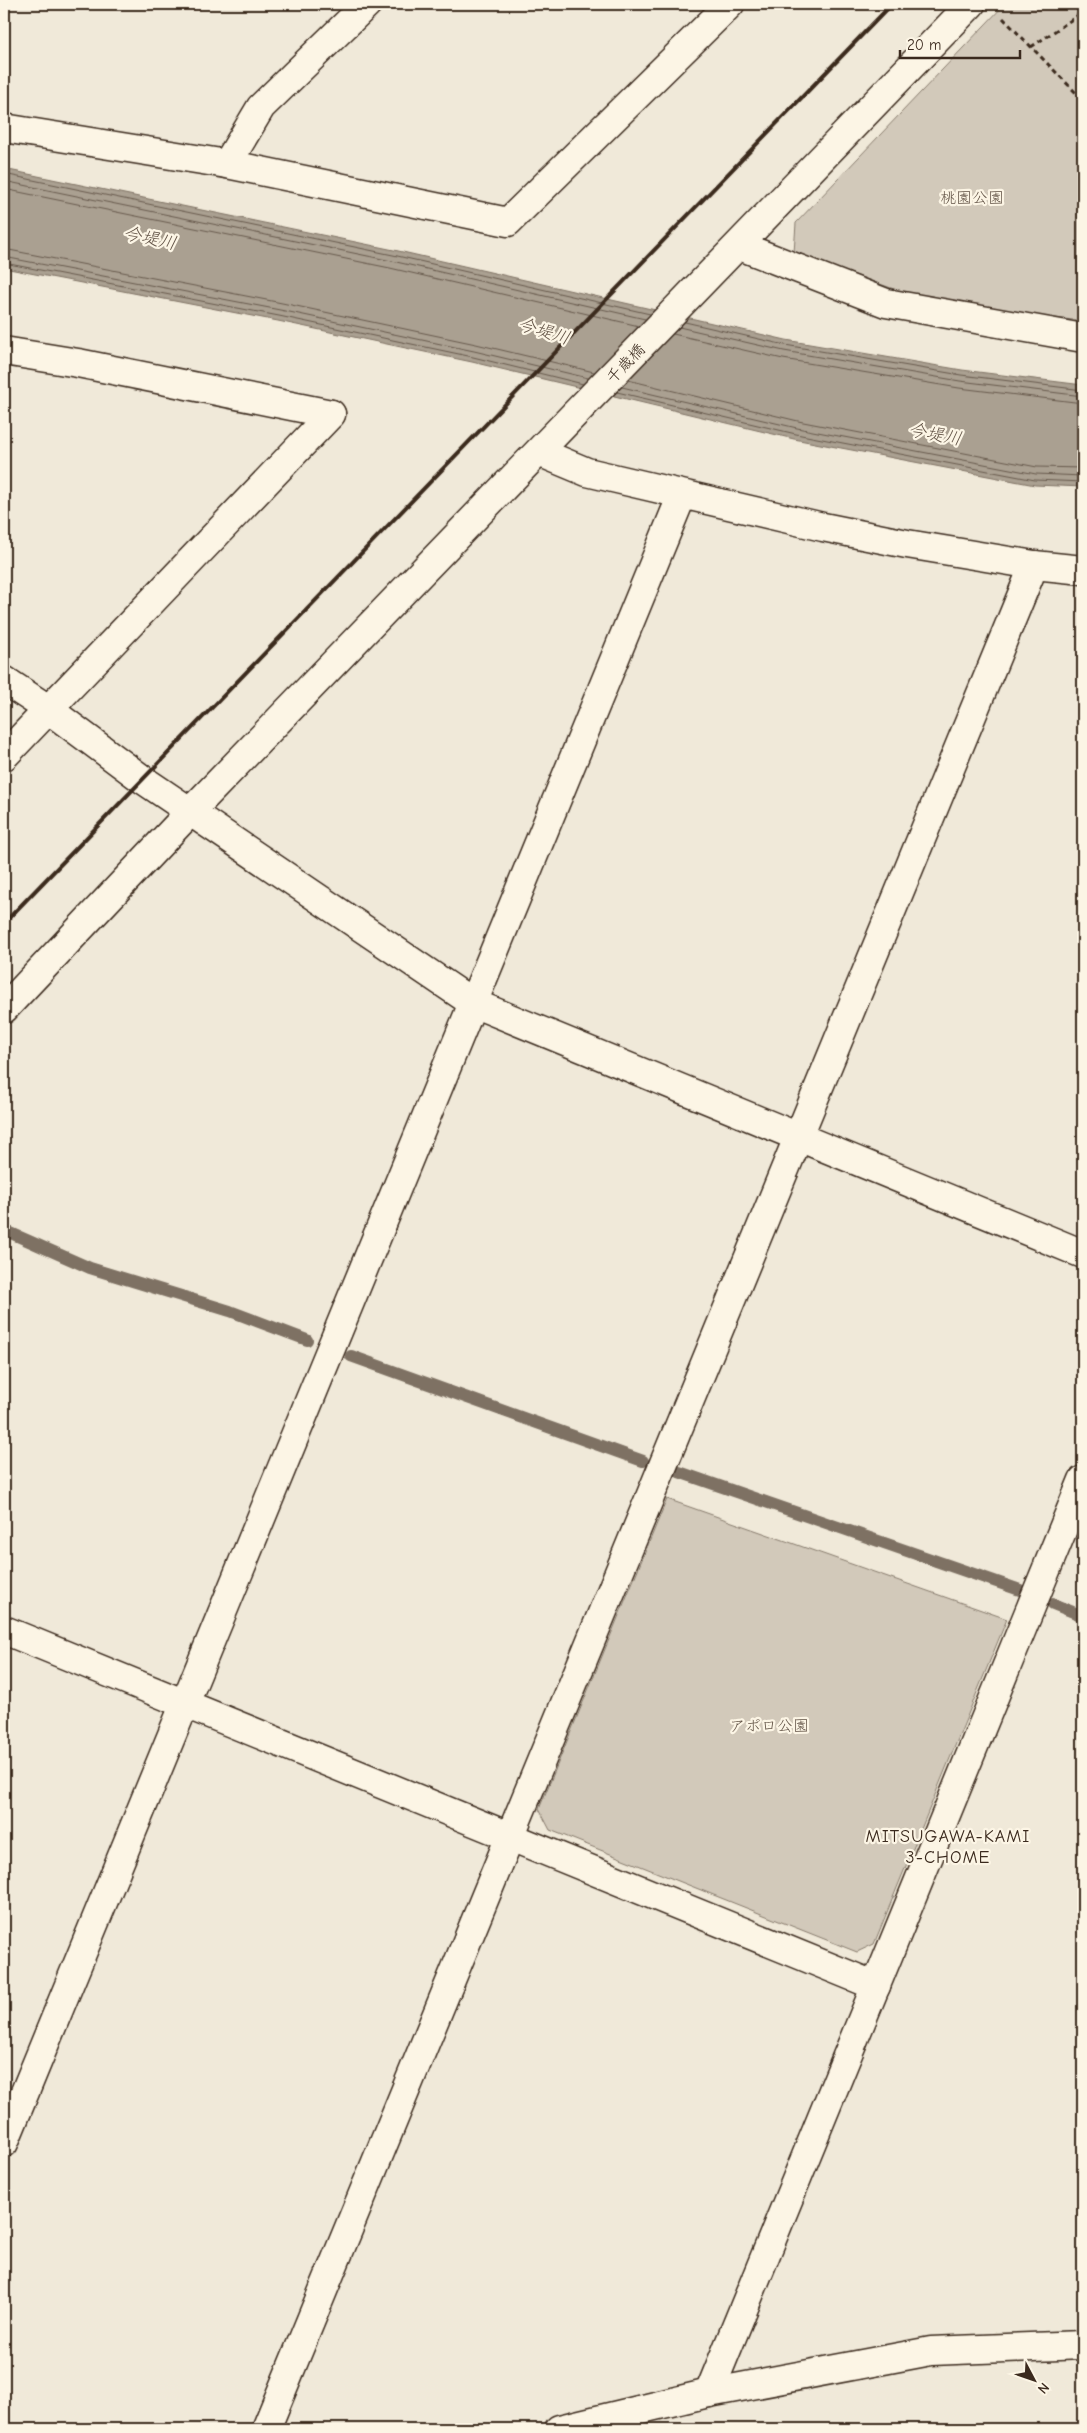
<svg xmlns="http://www.w3.org/2000/svg" width="1087" height="2433" font-family="'Comic Neue','Klee One',sans-serif">
<style>
.park{fill:#d2c9ba;stroke:#867a6c}
.water{fill:#aaa091;stroke:#7e7163}
.lines{fill:none;stroke-linecap:round;stroke-linejoin:round}
.shore{stroke:#67594c;stroke-width:1}
.stream{stroke:#7e7163;stroke-width:12}
.minor-casing{stroke:#3b2a1e;stroke-width:31}
.path{stroke:#3b2a1e;stroke-width:3;stroke-dasharray:5 4;stroke-linecap:butt}
.minor{stroke:#fcf5e5;stroke-width:28}
.rail{stroke:#3b2a1e;stroke-width:4}
.labels{text-anchor:middle;stroke-width:4.5;stroke-linejoin:round;paint-order:stroke}
.park-label{font-size:16px;fill:#615245;stroke:#fcf5e5}
.street-label{font-size:16px;fill:#3b2a1e;stroke:#fcf5e5}
.water-label{font-size:18px;font-style:italic;fill:#625346;stroke:#fcf5e5}
.neighbourhood-label{font-size:18px;letter-spacing:1px;fill:#3b2a1e;stroke:#fcf5e5}
</style>
<rect width="100%" height="100%" fill="#f0e9d9"/>
<filter id="ink" filterUnits="userSpaceOnUse"><feTurbulence type="fractalNoise" baseFrequency=".02" numOctaves="2"/><feDisplacementMap in="SourceGraphic" scale="10" xChannelSelector="R" yChannelSelector="G"/><feConvolveMatrix kernelMatrix="1 2 1 2 8 2 1 2 1" color-interpolation-filters="sRGB"/></filter>
<g filter="url(#ink)">
<g class="park">
<polygon points="1005,4 1083,4 1083,321 941,306 794,253 796,223"/>
<polygon points="667,1499 1007,1619 874,1944 857,1952 550,1830 539,1809"/>
</g>
<polygon class="water" points="4,169 394,250 786,340 962,370 1083,385 1083,487 1035,485 794,439 472,362 278,321 4,268"/>
<g class="lines">
<g class="shore">
<polyline points="4,174 393,255 650,314"/>
<polyline points="4,181 392,261 645,319"/>
<polyline points="4,189 390,268 639,326"/>
<polyline points="4,249 282,303 476,344 594,372"/>
<polyline points="4,257 280,310 474,351 588,378"/>
<polyline points="4,263 279,316 473,357 583,384"/>
<polyline points="685,322 785,345 961,375 1083,390"/>
<polyline points="679,327 784,351 960,381 1083,396"/>
<polyline points="673,334 783,359 959,388 1083,403"/>
<polyline points="628,380 798,421 1037,467 1083,468"/>
<polyline points="622,387 797,428 1036,474 1083,476"/>
<polyline points="617,392 796,434 1035,480 1083,482"/>
</g>
<g class="stream">
<polyline points="4,1230 90,1268 230,1311 307,1340"/>
<polyline points="351,1356 643,1461"/>
<polyline points="679,1472 1020,1590"/>
<polyline points="1053,1604 1083,1616"/>
</g>
<g class="minor-casing">
<g id="minor">
<polyline points="4,128 227,164 508,222 730,4"/>
<polyline points="227,164 261,107 367,4"/>
<polyline points="740,246 886,303 1083,338"/>
<polyline points="4,351 78,363 331,414"/>
<polyline points="539,452 587,472 823,527 907,544 1034,565 1083,570"/>
<polyline points="4,680 48,709 142,779 473,1003 1083,1254"/>
<polyline points="4,756 331,414"/>
<polyline points="4,1009 190,812 971,4"/>
<polyline points="4,1630 876,1986"/>
<polyline points="4,2143 682,495"/>
<polyline points="709,2393 1083,1480"/>
<polyline points="266,2429 1034,565"/>
<polyline points="559,2429 709,2393 931,2351 1083,2345"/>
</g>
</g>
<g class="path">
<polyline points="1003,18 1083,100"/>
<polyline points="1031,47 1083,12"/>
</g>
<use href="#minor" class="minor"/>
<polyline class="rail" points="4,923 892,4"/>
</g>
</g>
<g class="labels">
<g class="park-label">
<text x="972" y="203">桃園公園</text>
<text x="769" y="1731">アポロ公園</text>
</g>
<g class="street-label">
<text transform="translate(625 363) rotate(-46)" y="6">千歳橋</text>
</g>
<g class="water-label">
<text transform="translate(150 238) rotate(12)" y="6">今堤川</text>
<text transform="translate(544 331) rotate(17)" y="6">今堤川</text>
<text transform="translate(935 434) rotate(11)" y="6">今堤川</text>
</g>
<g class="neighbourhood-label">
<text x="948" y="1842">MITSUGAWA-KAMI<tspan x="948" dy="21">3-CHOME</tspan></text>
</g>
</g>
<rect width="1087" height="2433" fill="none" stroke="#fcf5e5" stroke-width="20"/>
<rect x="10" y="10" width="1067" height="2413" fill="none" stroke="#3b2a1e" stroke-width="2" filter="url(#ink)"/>
<g transform="translate(1034 2380) rotate(131)" stroke="#fcf5e5" stroke-width="4" paint-order="stroke">
<path d="M0-4L9 19L0 12L-9 19Z" fill="#3b2a1e"/>
<text y="-8" font-size="14" font-weight="bold" text-anchor="middle" fill="#3b2a1e">N</text>
</g>
<path d="M900 50v8h120v-8" fill="none" stroke="#3b2a1e" stroke-width="2.5"/>
<text x="907" y="50" font-size="15" fill="#3b2a1e" stroke="#fcf5e5" stroke-width="4" paint-order="stroke">20 m</text>
</svg>
